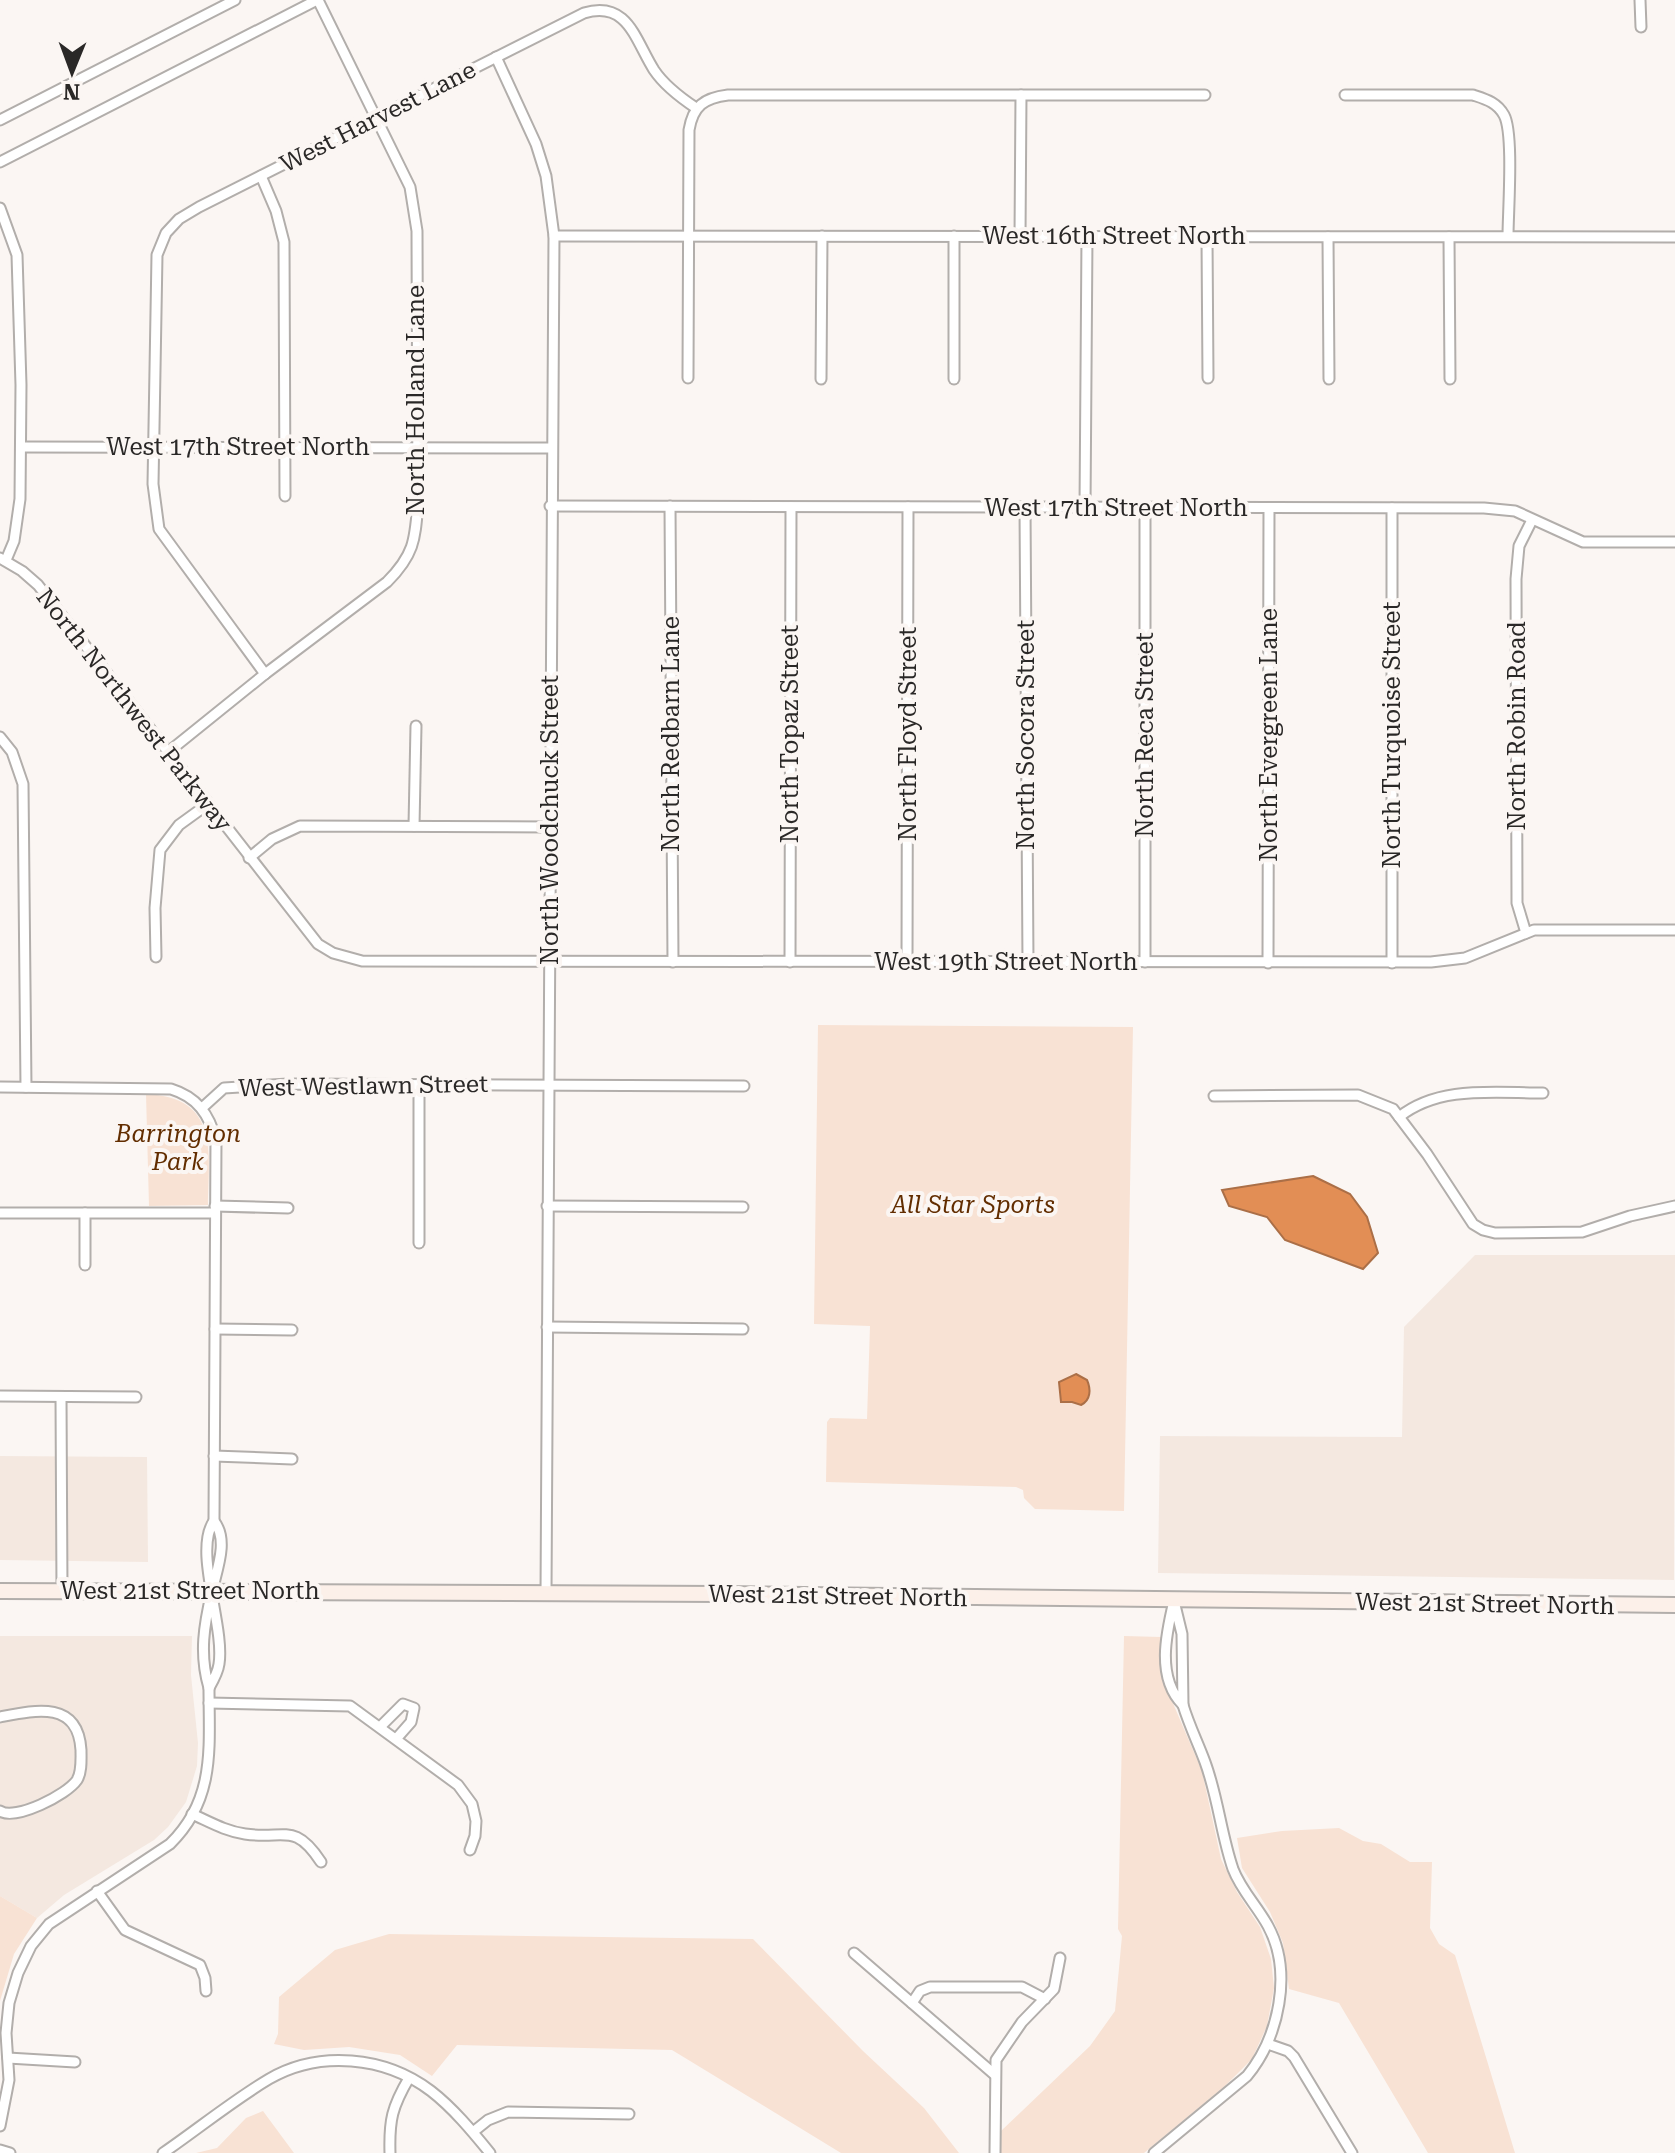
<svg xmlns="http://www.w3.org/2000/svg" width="1675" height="2153" font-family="'Roboto Serif',serif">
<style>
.built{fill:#f4e8e0}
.green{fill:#f8e2d4}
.water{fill:#e28e55;stroke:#ab6f47;stroke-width:2}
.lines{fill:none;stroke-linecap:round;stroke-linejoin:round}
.street-casing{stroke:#b2aeab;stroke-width:13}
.secondary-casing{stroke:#b2aeab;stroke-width:18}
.street{stroke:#fff;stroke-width:9}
.secondary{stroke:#fcf0e9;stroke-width:14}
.labels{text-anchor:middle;stroke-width:8;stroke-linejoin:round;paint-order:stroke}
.street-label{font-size:24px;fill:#2a2827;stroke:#fbf6f3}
.park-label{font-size:24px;font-style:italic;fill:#622d00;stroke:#fbf6f3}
</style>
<rect width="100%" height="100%" fill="#fbf6f3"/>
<g class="built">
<polygon points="1475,1255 1675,1255 1674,1580 1158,1573 1160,1436 1402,1437 1404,1327"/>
<polygon points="0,1456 147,1457 148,1562 0,1560"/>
<polygon points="0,1636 192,1636 191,1675 198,1743 197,1766 186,1802 168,1827 154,1840 64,1895 37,1918 0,1896"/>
</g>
<g class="green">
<polygon points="818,1025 1133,1027 1124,1511 1035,1509 1024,1498 1023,1490 1016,1487 826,1482 827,1422 830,1418 867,1419 870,1326 814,1324"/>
<path d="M146,1094C219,1097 209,1151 208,1205L149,1206Z"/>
<polygon points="1124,1636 1161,1637 1163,1680 1202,1771 1221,1859 1237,1892 1260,1927 1271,1959 1274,1988 1267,2026 1252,2059 1225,2086 1144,2153 1001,2153 1001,2131 1090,2046 1115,2011 1122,1936 1118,1929"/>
<polygon points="1339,1828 1363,1841 1381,1844 1410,1862 1432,1862 1430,1928 1439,1944 1455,1955 1515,2153 1428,2153 1339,2003 1289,1989 1283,1943 1270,1912 1242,1868 1237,1838 1282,1831"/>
<polygon points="0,1896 37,1918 14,1954 0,2001"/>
<polygon points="389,1934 753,1939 863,2051 924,2108 959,2153 841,2153 672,2050 457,2045 432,2076 400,2055 349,2047 304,2050 274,2044 278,2034 279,1997 335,1950"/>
<polygon points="263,2111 294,2153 196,2153 217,2148 246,2118"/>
</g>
<g class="water">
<polygon points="1313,1176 1350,1194 1367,1217 1378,1253 1363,1269 1285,1240 1267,1217 1229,1206 1222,1190"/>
<path d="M1076,1374L1087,1380C1091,1389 1091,1400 1081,1405L1072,1402H1061L1059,1382Z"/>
</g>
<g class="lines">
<g class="street-casing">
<g id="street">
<polyline points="1640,0 1641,27"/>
<polyline points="496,57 536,144 546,176 554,236 546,1593"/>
<path d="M1345,95H1473C1485,99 1497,102 1504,115C1514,133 1508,212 1508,236"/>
<polyline points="0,120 235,0"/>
<polyline points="0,162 317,0"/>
<polyline points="261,176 276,211 284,242 285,496"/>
<polyline points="0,208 17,255 21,385 20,499 14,541 6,560"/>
<polyline points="554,236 1675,237"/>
<polyline points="954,236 954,379"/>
<polyline points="1020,236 1021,95"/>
<polyline points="1207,237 1208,378"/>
<polyline points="1328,237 1329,379"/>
<polyline points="1449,237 1450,379"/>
<path d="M688,378L689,130C693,106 704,98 728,95H1205"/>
<polyline points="821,379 822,236"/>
<polyline points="21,447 551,448"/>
<polyline points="550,506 1484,508 1515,511 1583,542 1675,542"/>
<polyline points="670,506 673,962"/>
<polyline points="1025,508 1028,962"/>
<polyline points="1085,508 1087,236"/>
<polyline points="0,558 22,571 38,585 318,944 333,953 362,961 1431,962 1465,958 1534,930 1675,930"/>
<path d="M265,674L159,529L153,484L157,255L166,233L179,219L199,207L584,13C628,0 635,40 654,70C664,85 681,98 696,108"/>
<polyline points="0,737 12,752 23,784 26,1087"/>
<path d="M167,753L265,674L387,582C415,554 415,539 418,502L417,231L410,187L318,0"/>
<polyline points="414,826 416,726"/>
<polyline points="249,858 272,839 300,826 550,827"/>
<polyline points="1526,933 1517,903 1516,579 1519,546 1532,520"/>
<polyline points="156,957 155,908 160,850 179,825 208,804"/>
<polyline points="790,962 791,507"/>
<polyline points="907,962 908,507"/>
<polyline points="1145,962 1145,508"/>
<polyline points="1268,963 1269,508"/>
<polyline points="1392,963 1392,508"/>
<polyline points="419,1085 419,1243"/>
<path d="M0,1087L171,1089C197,1097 209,1114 216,1140L214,1521"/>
<polyline points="1214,1096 1358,1095 1393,1109 1427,1154 1473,1224 1483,1230 1495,1233 1582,1232 1630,1216 1675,1206"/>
<polyline points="202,1108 224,1088 288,1084 744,1086"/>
<path d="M1399,1117C1439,1085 1494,1093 1543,1093"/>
<polyline points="215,1206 288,1208"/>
<polyline points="547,1206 743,1207"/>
<polyline points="0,1213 215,1213"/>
<polyline points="85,1265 85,1213"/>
<polyline points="547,1327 743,1329"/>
<polyline points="215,1329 292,1330"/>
<polyline points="0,1396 136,1397"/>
<polyline points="61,1397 62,1591"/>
<polyline points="214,1456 292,1459"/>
<path d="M212,1591C217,1569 229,1540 214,1521C193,1550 225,1626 219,1664C218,1672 213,1681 209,1688C199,1654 204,1625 212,1591"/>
<path d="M1174,1601L1182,1634L1183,1705C1156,1678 1166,1634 1174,1601Z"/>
<polyline points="209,1703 350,1706 458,1785 472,1804 476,1821 475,1836 470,1850"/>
<path d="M0,1717C35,1710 78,1700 81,1750C81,1759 82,1772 77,1780C67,1795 15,1821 0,1811"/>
<polyline points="380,1727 403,1704 414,1708 411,1722 396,1739"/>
<path d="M192,1814C210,1822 225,1831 245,1834C284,1840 294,1821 321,1862"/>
<polyline points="97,1891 125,1930 200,1965 205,1978 206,1991"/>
<polyline points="854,1953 994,2074"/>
<polyline points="912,2003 920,1991 930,1987 1022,1987 1045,1999"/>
<polyline points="1268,2044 1288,2051 1294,2057 1352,2153"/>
<polyline points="8,2058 75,2062"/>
<path d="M0,2126L9,2080L6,2033L9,2003L18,1973L31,1946L49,1924L170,1844C216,1799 209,1747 209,1688"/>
<polyline points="473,2132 488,2120 508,2112 629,2114"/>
<polyline points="0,2150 10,2153"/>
<path d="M163,2153C198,2129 232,2101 269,2079C319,2050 385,2056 431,2091C453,2108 472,2131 490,2153"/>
<path d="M390,2153C389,2120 392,2107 409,2078"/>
<polyline points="995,2153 996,2060 1022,2022 1054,1989 1060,1958"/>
<path d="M1154,2153L1247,2076C1279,2037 1293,1972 1268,1926C1257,1906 1241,1890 1233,1869C1221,1834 1218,1797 1205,1762C1198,1743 1189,1725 1183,1705"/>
</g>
</g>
<g class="secondary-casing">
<polyline id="secondary" points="0,1591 721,1594 1675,1605"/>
</g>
<use href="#street" class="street"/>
<use href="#secondary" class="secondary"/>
</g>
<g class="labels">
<g class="street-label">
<text transform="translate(378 117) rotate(-27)" y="8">West Harvest Lane</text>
<text x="1114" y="244">West 16th Street North</text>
<text transform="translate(416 400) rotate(-90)" y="8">North Holland Lane</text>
<text x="238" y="455">West 17th Street North</text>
<text x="1116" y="516">West 17th Street North</text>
<text transform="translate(134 710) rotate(52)" y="8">North Northwest Parkway</text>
<text transform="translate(1517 726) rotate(-90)" y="8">North Robin Road</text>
<text transform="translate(671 734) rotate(-90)" y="8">North Redbarn Lane</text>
<text transform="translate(790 734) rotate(-90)" y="8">North Topaz Street</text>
<text transform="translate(908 734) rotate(-90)" y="8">North Floyd Street</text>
<text transform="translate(1026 735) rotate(-90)" y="8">North Socora Street</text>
<text transform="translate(1145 735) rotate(-90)" y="8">North Reca Street</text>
<text transform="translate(1269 735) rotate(-90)" y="8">North Evergreen Lane</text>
<text transform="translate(1392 735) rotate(-90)" y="8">North Turquoise Street</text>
<text transform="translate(550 820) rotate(-90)" y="8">North Woodchuck Street</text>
<text x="1006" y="970">West 19th Street North</text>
<text transform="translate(363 1086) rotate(-1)" y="8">West Westlawn Street</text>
<text x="190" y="1599">West 21st Street North</text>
<text transform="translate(838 1596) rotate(1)" y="8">West 21st Street North</text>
<text transform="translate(1485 1604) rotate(1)" y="8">West 21st Street North</text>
</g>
<g class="park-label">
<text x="178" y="1142">Barrington<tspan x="178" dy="28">Park</tspan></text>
<text x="973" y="1213">All Star Sports</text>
</g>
</g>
<g transform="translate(72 72) rotate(181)" stroke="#fbf6f3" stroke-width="6" paint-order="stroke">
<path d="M0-6L14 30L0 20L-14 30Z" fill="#2a2827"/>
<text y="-12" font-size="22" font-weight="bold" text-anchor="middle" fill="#2a2827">N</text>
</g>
</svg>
